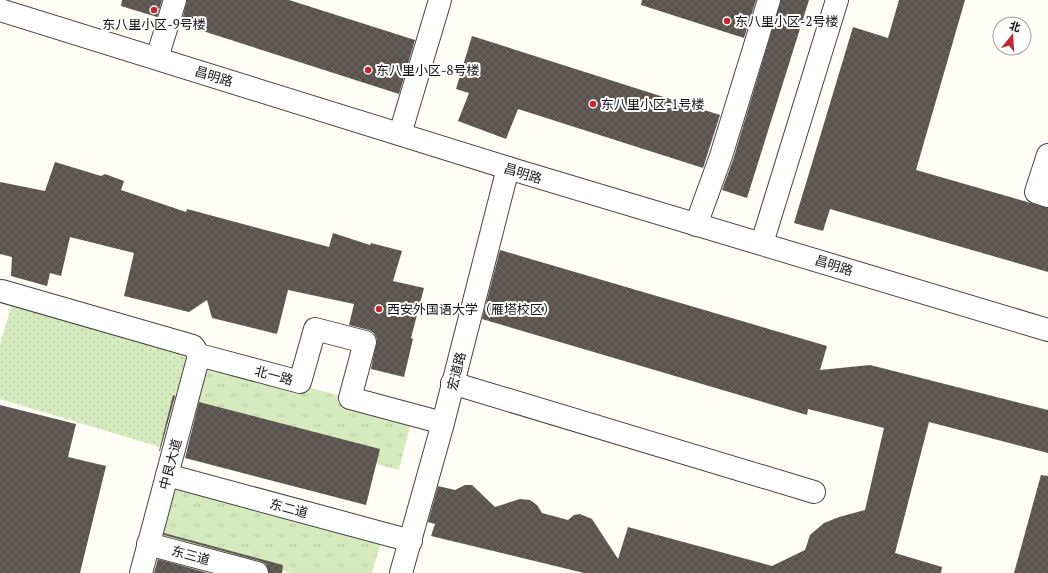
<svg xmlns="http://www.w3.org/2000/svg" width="1048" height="573" font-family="'PT Serif','Noto Sans SC',serif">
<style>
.grass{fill:url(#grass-tufts)}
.park{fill:url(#park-dots)}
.building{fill:url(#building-cross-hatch)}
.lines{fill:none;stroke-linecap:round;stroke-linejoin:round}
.minor-casing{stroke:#444;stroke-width:24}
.minor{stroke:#fff;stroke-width:22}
.poi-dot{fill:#c4262e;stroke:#fff;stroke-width:1.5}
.labels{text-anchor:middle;stroke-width:4;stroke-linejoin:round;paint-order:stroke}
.poi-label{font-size:13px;fill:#111;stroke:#fff;text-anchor:start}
.street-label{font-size:13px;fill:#111;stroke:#fff}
</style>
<defs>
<pattern id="grass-tufts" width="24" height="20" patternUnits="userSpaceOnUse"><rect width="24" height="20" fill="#d5ebbd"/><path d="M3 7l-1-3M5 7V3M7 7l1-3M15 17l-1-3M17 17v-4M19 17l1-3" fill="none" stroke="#b6c8a1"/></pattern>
<pattern id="park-dots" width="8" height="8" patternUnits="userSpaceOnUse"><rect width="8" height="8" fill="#d5ebbd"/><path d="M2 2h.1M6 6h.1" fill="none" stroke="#b6c8a1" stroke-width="1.8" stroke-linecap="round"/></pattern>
<pattern id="building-cross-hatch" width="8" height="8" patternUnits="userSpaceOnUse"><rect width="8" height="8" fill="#5a524d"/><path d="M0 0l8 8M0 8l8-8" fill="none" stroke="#6d6662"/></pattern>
</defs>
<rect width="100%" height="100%" fill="#fffdf5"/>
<g class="grass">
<polygon points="205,360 413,415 399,470 191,415"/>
<polygon points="174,484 382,539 372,573 291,573 160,538"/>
</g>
<polygon class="park" points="13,301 189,352 160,447 0,399 0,344"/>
<g class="building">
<polygon points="122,0 162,0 157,17 121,6"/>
<polygon points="187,0 289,0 415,40 399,94 181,24"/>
<polygon points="642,0 756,0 744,38 641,5"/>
<polygon points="781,0 809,0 747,198 722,190 733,160"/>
<polygon points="899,0 965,0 916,170 1048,208 1048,272 830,209 823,231 794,223 853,27 888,38"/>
<polygon points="472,36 720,115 703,168 518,109 506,139 458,121 469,93 456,89"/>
<polygon points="55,162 101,176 105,174 124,181 121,190 186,212 187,209 329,247 333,233 370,245 371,243 402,251 393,281 424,288 411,338 413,339 404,377 371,369 377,339 374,333 369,330 349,325 354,304 288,290 277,334 212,318 207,300 189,312 124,296 134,253 70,237 61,276 50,273 47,286 11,276 12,257 0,254 0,182 45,191"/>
<polygon points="500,250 827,346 820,370 870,365 1048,410 1048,453 929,422 895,553 942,567 941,573 584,573 431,536 435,524 428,522 438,486 455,490 465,485 472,485 495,507 520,499 530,500 537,505 542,513 568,520 574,515 580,514 592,519 618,559 628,527 772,566 805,550 810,535 824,523 839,517 865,510 884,428 808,409 807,415 482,319"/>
<polygon points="173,395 175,396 160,451 159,451"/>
<polygon points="199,402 380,449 366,505 185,458"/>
<polygon points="0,405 76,424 68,457 106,466 80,573 0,573"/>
<polygon points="1041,475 1048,476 1048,573 1014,573"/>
<polygon points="164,533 283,565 282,573 269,573 266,564 260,561 164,535"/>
<polygon points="158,559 208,573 154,573"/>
</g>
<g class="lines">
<g class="minor-casing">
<g id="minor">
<polyline points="0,10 508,168 1048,330"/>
<polyline points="157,58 175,0"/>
<polyline points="400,134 440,0"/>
<polyline points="1048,155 1036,192 1048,196"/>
<polyline points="696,225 721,156 769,0"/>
<polyline points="762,243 837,0"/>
<polyline points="2,291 193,346 199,355 300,382 315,329 365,342 350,398 443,423"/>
<polyline points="452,383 814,492"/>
<polyline points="167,475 411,541"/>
<polyline points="148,544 257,573"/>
<polyline points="141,573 199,355"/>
<polyline points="401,573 443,423 508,168"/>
</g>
</g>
<use href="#minor" class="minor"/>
</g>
<g class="poi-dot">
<circle cx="154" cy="10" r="4"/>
<circle cx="727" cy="21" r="4"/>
<circle cx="368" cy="70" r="4"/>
<circle cx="593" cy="104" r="4"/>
<circle cx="379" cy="309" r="4"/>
</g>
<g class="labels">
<g class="poi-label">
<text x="735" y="26">东八里小区-2号楼</text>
<text x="154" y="29" text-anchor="middle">东八里小区-9号楼</text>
<text x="376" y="75">东八里小区-8号楼</text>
<text x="601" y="109">东八里小区-1号楼</text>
<text x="387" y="314">西安外国语大学（雁塔校区）</text>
</g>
<g class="street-label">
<text transform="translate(214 76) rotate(17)" y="5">昌明路</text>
<text transform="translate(523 173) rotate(17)" y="5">昌明路</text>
<text transform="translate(834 265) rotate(17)" y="5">昌明路</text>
<text transform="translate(456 371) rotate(-76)" y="5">宏道路</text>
<text transform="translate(274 375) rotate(15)" y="5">北一路</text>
<text transform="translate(170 464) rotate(-75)" y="5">中艮大道</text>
<text transform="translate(289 508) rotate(15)" y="5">东二道</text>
<text transform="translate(191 555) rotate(15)" y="5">东三道</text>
</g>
</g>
<g transform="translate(1012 36) rotate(17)"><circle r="19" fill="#ffffff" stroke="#a0a0a0"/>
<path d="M0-3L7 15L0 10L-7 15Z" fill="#c4262e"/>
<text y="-6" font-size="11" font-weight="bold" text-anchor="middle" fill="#111111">北</text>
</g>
</svg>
